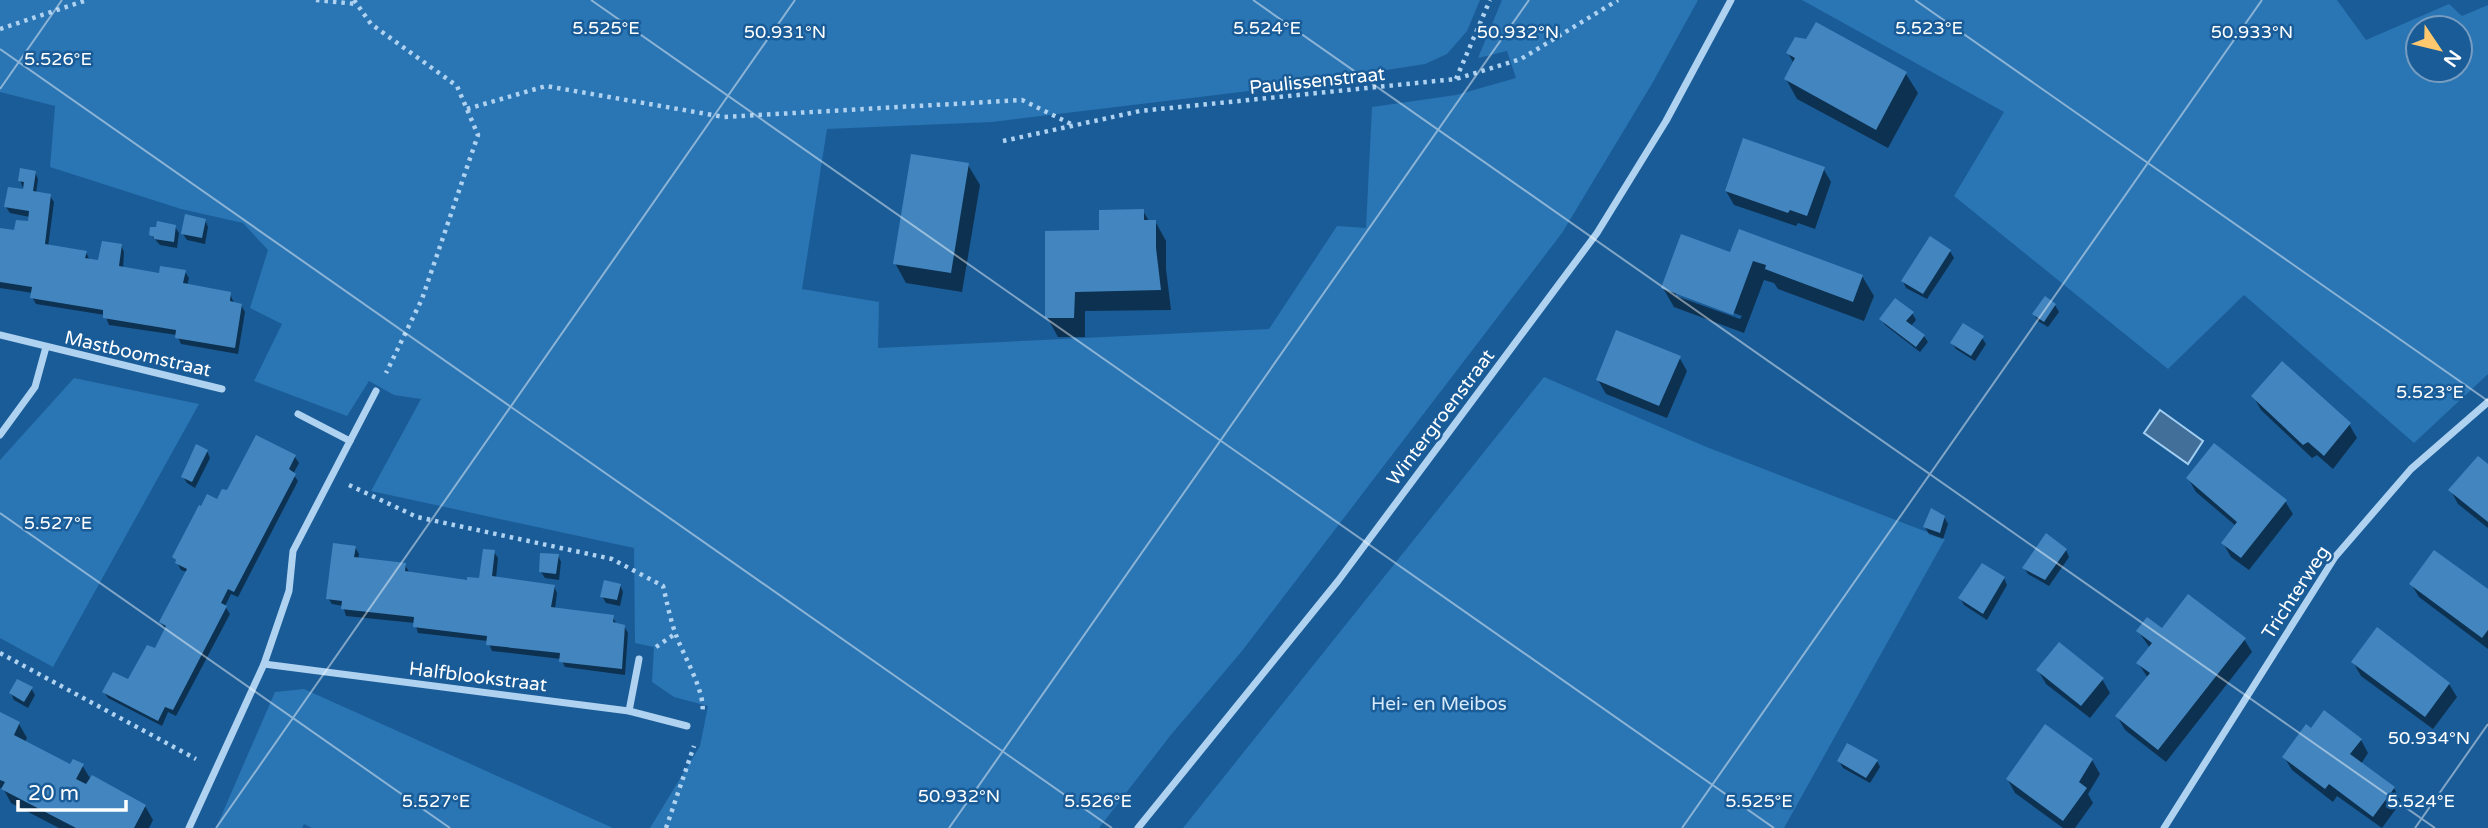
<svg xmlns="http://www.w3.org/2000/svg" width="2488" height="828" font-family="'Varela Round',sans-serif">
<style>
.green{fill:#2a75b4;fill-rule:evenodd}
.water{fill:#416f99;stroke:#a2cef2;stroke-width:2}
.shadow{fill:#0007;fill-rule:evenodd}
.building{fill:#4386bf}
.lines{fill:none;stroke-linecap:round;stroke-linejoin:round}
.path{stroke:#afd2f0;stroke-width:4.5;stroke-dasharray:3.5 5;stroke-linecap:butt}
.minor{stroke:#afd2f0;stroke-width:7}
.ticks{fill:none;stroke:#fff;stroke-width:2;stroke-opacity:0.45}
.labels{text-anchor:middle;stroke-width:5;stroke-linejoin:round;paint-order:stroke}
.street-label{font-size:19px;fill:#fff;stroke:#1a5c98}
.park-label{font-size:19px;fill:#d6eafb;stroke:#1a5c98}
.ticks-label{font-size:18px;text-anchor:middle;fill:#fff;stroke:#1a5c98;stroke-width:5;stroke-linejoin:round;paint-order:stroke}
</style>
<rect width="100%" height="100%" fill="#1a5c98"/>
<g class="green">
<polygon points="0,0 1480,0 1467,31 1447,54 1425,64 1266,89 992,122 827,129 802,289 879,302 878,348 1269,329 1337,226 1366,228 1372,107 1456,95 1516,78 1507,51 1478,58 1502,0 1698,0 1653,82 1562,233 1242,651 1170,736 1099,828 650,828 700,746 708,706 674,697 652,682 654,647 635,643 634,548 371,491 421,399 394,395 369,381 347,416 254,381 282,324 250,308 268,250 243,223 181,209 50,167 55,106 0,92"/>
<path d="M1802,0H2337L2366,40L2449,4L2462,16L2488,5V374L2414,443L2244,295L2168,369L1954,196L2004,112ZM2418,28H2460V70H2418Z"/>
<polygon points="1544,377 1704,446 1945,539 1784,828 1183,828"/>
<polygon points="74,378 199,404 53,667 0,638 0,460"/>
<polygon points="304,689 613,828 312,828 304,824 302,828 216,828 275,692"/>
</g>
<polygon class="water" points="2160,410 2203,441 2188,464 2144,433"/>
<g class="shadow">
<polygon points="1816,24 1906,74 1918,93 1888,148 1797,99 1786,79 1794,64 1788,53 1806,41"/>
<polygon points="968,165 980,185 962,292 906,283 895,263"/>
<polygon points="1823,168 1831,182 1815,229 1798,223 1796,226 1734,205 1726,191"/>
<polygon points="35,172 38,179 36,194 50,196 54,202 48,247 86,252 89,259 100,262 121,245 124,252 123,269 160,275 185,272 189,278 187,286 230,294 234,303 241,305 245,312 238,354 181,344 177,335 109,325 105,315 36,304 32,297 33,293 0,288 0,229 15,232 29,223 30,217 10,213 6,207 24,191 20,180"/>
<polygon points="1143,211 1149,221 1155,221 1166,241 1166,269 1171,310 1085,311 1085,337 1058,337 1047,317 1101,231"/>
<polygon points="205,220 208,227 205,244 187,240 183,234"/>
<polygon points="175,227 179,233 177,248 160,245 151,235"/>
<polygon points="1950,251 1954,258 1927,299 1906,288 1903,281"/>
<path d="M1731,254L1862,276L1874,296L1864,321L1778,289L1774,283L1764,280L1744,333L1674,307L1663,288ZM1676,292L1742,316L1740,319L1676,296Z"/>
<polygon points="2055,305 2059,312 2048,327 2038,321 2034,314"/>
<polygon points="1912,313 1916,320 1911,326 1924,336 1928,342 1920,352 1885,325 1881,319"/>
<polygon points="1982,338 1986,344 1975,361 1956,349 1952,343"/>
<polygon points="1679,357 1687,371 1667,418 1606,394 1598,380"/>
<polygon points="2253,396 2349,424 2357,438 2333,469 2317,455 2312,458 2261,410"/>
<polygon points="207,451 210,458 195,488 187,483 183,477"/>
<polygon points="295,457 299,463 293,474 298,481 238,597 231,594 225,606 230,614 176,716 168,712 162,726 108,698 104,692 129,681 155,650 166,630 161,622 187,572 181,570 174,557 228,492"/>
<polygon points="2488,467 2488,528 2458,504 2451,491"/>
<polygon points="2188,478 2285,501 2293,514 2249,570 2231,557 2223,543 2236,526 2196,492"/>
<polygon points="1944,517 1948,524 1943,539 1929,534 1925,527"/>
<polygon points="355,547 359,554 358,560 405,565 409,572 468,582 481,580 494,552 498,558 496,578 554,586 557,593 555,609 612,616 616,623 624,626 628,633 625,675 565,667 561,659 492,651 488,641 418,633 415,623 346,616 343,606 332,604 328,598"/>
<polygon points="2066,550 2069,557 2049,586 2028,574 2024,568"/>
<polygon points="558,555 561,562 559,580 545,578 541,572"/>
<polygon points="2004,578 2007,585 1987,620 1964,605 1960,598"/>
<polygon points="2411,584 2488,592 2488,649 2419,597"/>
<polygon points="620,585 623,592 620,606 606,603 602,596"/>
<polygon points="2162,630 2244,639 2252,652 2166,762 2125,730 2117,716 2148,678 2138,663 2150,648 2138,631"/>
<polygon points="2353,662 2449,684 2457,697 2433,729 2361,676"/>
<polygon points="2038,670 2102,679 2110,693 2090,718 2046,684"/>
<polygon points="31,688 35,695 28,708 14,700 11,693"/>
<polygon points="0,714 19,724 27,738 24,743 71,766 82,765 91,780 145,806 153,820 149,828 59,828 11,803 4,790 0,788"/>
<polygon points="2312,731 2361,740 2368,753 2361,764 2394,788 2401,802 2382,828 2337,796 2333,802 2292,770 2284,757"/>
<polygon points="2092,760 2100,774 2088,794 2093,803 2075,828 2063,828 2015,793 2008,780"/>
<polygon points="1839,761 1877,761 1880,767 1870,783 1843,768"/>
</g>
<g class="building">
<polygon points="1816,22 1907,72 1876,130 1784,79 1795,58 1786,53 1795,37 1806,39"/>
<polygon points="1743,138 1825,167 1807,216 1790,210 1788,213 1725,191"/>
<polygon points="911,154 969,163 951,273 893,264"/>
<polygon points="20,168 36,171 33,191 51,194 45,244 87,251 85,258 98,260 102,241 122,244 119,266 159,273 160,266 186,270 183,283 231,292 230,301 242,304 235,348 175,338 176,330 103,318 103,310 30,298 32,287 0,282 0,228 14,230 16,220 28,221 29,211 4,207 8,187 23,189 24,182 18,181"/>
<polygon points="1144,209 1144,220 1156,220 1156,248 1161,290 1075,292 1074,318 1045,318 1045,231 1099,230 1099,210"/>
<polygon points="185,214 206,219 202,238 181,234"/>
<polygon points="157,221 176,225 174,242 154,239 154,237 149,235 150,227 156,227"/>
<polygon points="1739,229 1863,275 1853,302 1765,269 1766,265 1753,261 1733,315 1661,288 1681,234 1730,252"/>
<polygon points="1930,236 1951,250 1923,294 1901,281"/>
<polygon points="2045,296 2056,304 2044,322 2032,314"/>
<polygon points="1895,298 1914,312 1906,321 1925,335 1916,347 1879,319"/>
<polygon points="1963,323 1984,336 1971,356 1950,343"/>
<polygon points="1616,330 1681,356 1659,406 1596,380"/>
<polygon points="2282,361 2351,423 2324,456 2308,442 2303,445 2251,396"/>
<polygon points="256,435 296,455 289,469 296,474 234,592 228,589 221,603 227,606 173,710 165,707 158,721 102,692 113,672 128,679 147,645 155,648 166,626 159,622 187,569 175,563 176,560 172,557 199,505 201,506 207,494 217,499 222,489 227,490"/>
<polygon points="2214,443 2287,500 2241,558 2221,543 2237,522 2186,478"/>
<polygon points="196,444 208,450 192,482 181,477"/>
<polygon points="2478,456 2488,464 2488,522 2448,490"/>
<polygon points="1931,508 1945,516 1940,533 1923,527"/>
<polygon points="2046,533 2067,549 2045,580 2022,568"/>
<polygon points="333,543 356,546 354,557 406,563 405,571 467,580 467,577 479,578 483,549 495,550 492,576 555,585 551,607 614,615 613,622 625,625 622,669 559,662 560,653 486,645 487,636 413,627 414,617 341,609 342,601 326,599"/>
<polygon points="2434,550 2488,589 2488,630 2482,638 2409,584"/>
<polygon points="540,553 559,554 556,574 539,572"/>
<polygon points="1982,563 2005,577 1983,614 1958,598"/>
<polygon points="604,580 621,584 617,600 600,597"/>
<polygon points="2188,594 2246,638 2158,750 2115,716 2150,673 2136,663 2152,643 2136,631 2147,617 2162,628"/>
<polygon points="2377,627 2450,683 2425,717 2351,662"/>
<polygon points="2059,642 2104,678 2081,706 2036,670"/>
<polygon points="17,679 33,687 24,702 9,693"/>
<polygon points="2324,710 2362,739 2350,754 2395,787 2373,817 2329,784 2325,789 2282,757 2306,724 2311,728"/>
<polygon points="0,712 20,722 14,735 70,764 73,759 84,764 76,779 86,784 92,775 146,805 134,828 76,828 1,789 5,782 0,780"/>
<polygon points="2045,724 2093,759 2079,782 2087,788 2063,821 2006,779"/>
<polygon points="1847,743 1878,760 1866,778 1837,761"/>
</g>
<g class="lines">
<g class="path">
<polyline points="316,0 356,4"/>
<polyline points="354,0 371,24 457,86 478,135 422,299 386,373"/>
<polyline points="0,29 87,0"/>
<polyline points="1456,79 1490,0"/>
<polyline points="467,109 546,86 724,117 1022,100 1073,125"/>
<polyline points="1003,141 1140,111 1456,79 1521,59 1618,0"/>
<path d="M349,485L417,517L612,559L663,586C667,602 670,619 676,635C683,655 707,694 702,714"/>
<polyline points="656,647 675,634"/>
<polyline points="0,653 196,759"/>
<polyline points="666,828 694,746"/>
</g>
<g class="minor">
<polyline points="0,335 222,389"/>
<polyline points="0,435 35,387 46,347"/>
<polyline points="350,441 376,391"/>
<polyline points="264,664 629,711 687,726"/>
<polyline points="629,711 639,659"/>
<polyline points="189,828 264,664 289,591 293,551 350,441 298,414"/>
<polyline points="1138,828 1338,581 1597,233 1666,121 1731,0"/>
<polyline points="2164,828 2335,557 2411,469 2488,402"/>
</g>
</g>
<path class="ticks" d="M591,0L1774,828M1253,0L2435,828M1915,0L2488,401M0,49L1112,828M0,89L62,0M0,513L450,828M216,828L795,0M949,828L1529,0M1682,828L2262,0M2415,828L2488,724"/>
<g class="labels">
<g class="street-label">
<text transform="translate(1317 80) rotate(-6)" y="7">Paulissenstraat</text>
<text transform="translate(138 353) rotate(13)" y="7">Mastboomstraat</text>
<text transform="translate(1440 417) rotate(-53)" y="7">Wintergroenstraat</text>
<text transform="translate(2295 592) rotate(-57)" y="7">Trichterweg</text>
<text transform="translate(478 676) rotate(7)" y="7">Halfblookstraat</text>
</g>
<g class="park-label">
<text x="1439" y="710">Hei- en Meibos</text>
</g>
</g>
<g class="ticks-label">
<text x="1929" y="34">5.523°E</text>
<text x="606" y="34">5.525°E</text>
<text x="1267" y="34">5.524°E</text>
<text x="785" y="38">50.931°N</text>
<text x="1518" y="38">50.932°N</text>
<text x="2252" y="38">50.933°N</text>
<text x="58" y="65">5.526°E</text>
<text x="2430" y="398">5.523°E</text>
<text x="58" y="529">5.527°E</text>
<text x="2429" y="744">50.934°N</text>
<text x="959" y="802">50.932°N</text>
<text x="436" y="807">5.527°E</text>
<text x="1098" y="807">5.526°E</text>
<text x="1759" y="807">5.525°E</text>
<text x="2421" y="807">5.524°E</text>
</g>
<g transform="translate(2439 49) rotate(125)"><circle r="33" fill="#1a5c98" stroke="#769dc1" stroke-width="2"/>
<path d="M0-5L12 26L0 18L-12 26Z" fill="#ffc86e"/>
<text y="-10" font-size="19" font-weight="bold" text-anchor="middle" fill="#ffffff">N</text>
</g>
<path d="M18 800v10h108v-10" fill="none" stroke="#ffffff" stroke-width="3.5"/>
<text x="28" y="800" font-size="21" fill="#ffffff" stroke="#1a5c98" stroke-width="5" paint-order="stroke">20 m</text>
</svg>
